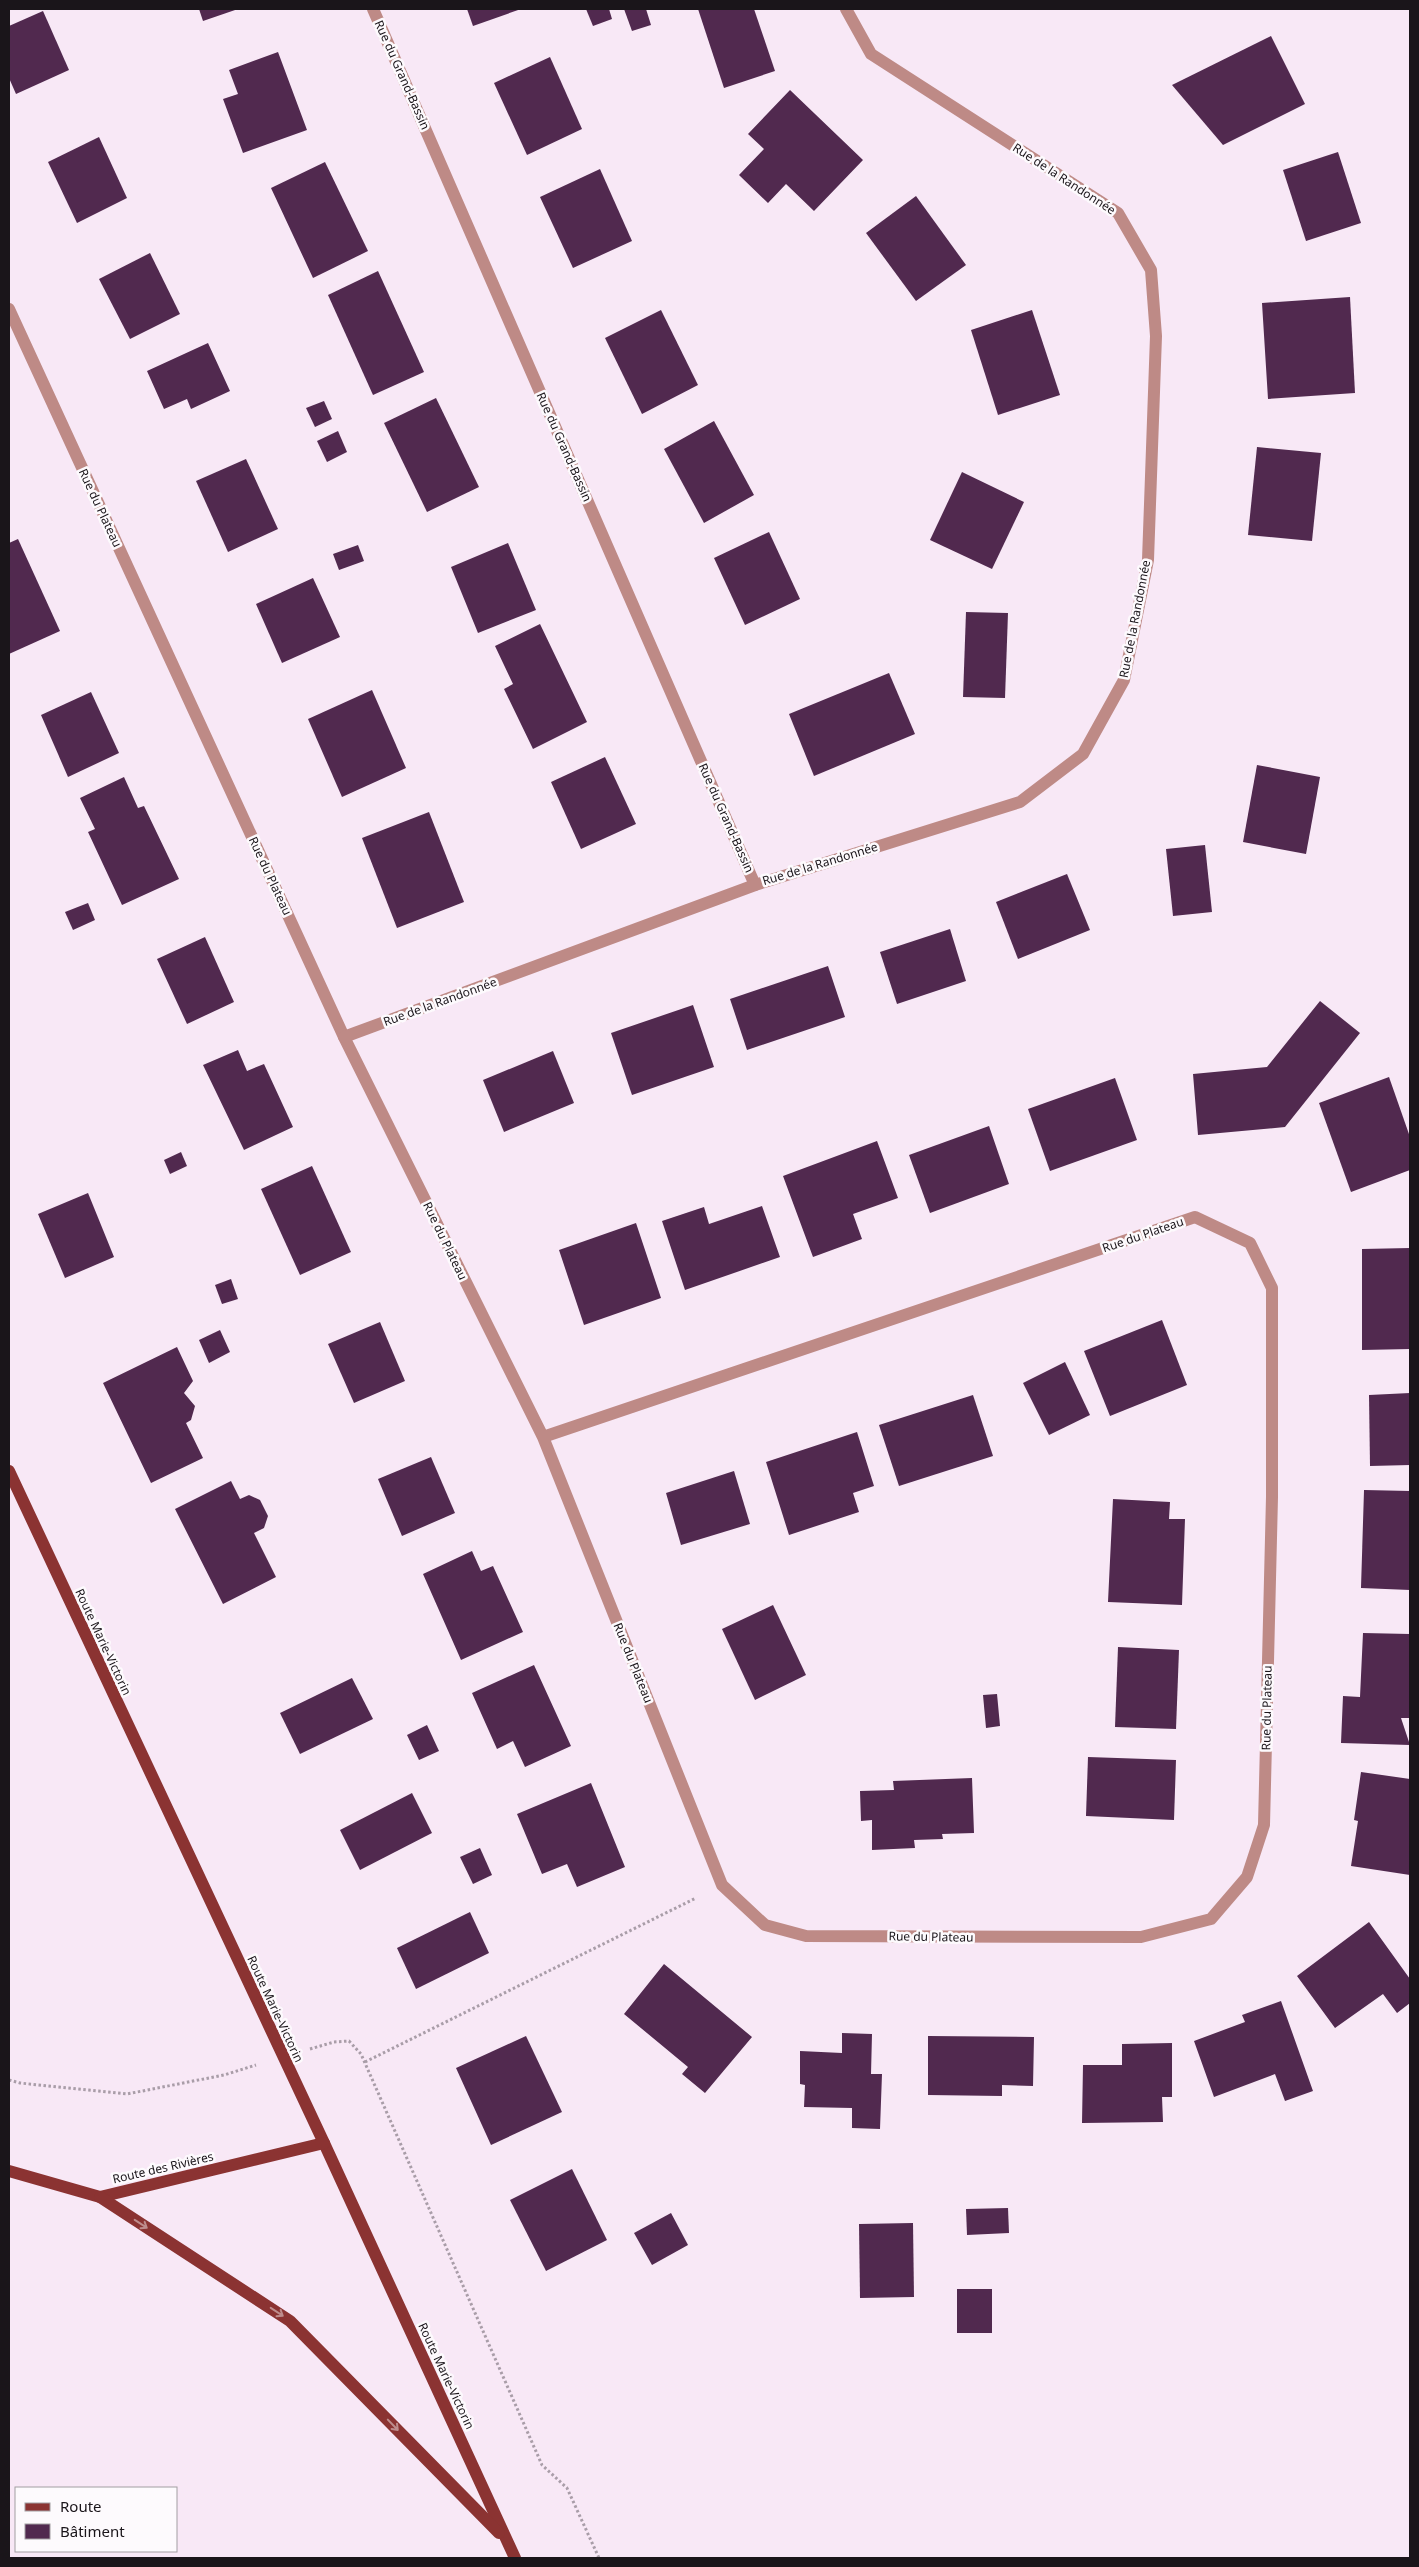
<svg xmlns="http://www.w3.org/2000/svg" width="1419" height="2567" font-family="'Noto Sans',sans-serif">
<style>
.building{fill:#51294f}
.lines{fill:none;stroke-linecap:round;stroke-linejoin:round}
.path{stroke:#a99da8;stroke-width:3;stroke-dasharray:2.5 2.5;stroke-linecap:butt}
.minor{stroke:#be8a86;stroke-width:12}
.primary{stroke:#8b3332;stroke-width:12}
.oneway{stroke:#be8d8d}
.labels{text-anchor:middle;stroke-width:5;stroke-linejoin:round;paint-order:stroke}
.street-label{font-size:12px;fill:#1a151a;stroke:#fdfafd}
</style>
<rect width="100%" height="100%" fill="#f8e8f6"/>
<g class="building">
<polygon points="199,9 238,9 203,21"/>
<polygon points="467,9 521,9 473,26"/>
<polygon points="586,9 609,9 612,19 593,26"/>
<polygon points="624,9 646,9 651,25 632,31"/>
<polygon points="698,9 754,9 775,71 724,88"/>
<polygon points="43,11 69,70 16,94 9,78 9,26"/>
<polygon points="1271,36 1305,104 1223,145 1172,85"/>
<polygon points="278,52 307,130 243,153 223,99 238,94 229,70"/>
<polygon points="550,57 582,129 527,155 494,83"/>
<polygon points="790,90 863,160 814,211 786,184 768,203 739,175 764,149 748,134"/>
<polygon points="99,137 127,198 77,223 48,162"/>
<polygon points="1338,152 1361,223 1306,241 1283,170"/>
<polygon points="325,162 368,251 313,278 271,188"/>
<polygon points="600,169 632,241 573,268 540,197"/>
<polygon points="916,196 966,265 916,301 866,233"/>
<polygon points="150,253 180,314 130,339 99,279"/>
<polygon points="378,271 424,372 373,395 328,295"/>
<polygon points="1350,297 1355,393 1268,399 1262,303"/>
<polygon points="661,310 698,385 642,414 605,338"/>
<polygon points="1032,310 1060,395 998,415 971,330"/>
<polygon points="208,343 230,391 191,409 187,399 164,409 147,371"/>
<polygon points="436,398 479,487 427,512 384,423"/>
<polygon points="324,401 332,419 315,427 306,408"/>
<polygon points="714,421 754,495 704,523 664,449"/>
<polygon points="338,431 347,452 327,462 317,441"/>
<polygon points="1257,447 1321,453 1312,541 1248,535"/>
<polygon points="246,459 278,529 228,552 196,481"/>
<polygon points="962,472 1024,502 992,569 930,540"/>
<polygon points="769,532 800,599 745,625 714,558"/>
<polygon points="18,539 60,631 9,654 9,543"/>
<polygon points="508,543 536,610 478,633 451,567"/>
<polygon points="358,545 364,561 339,570 333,554"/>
<polygon points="313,578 340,637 282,663 256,604"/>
<polygon points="966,612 1008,613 1005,698 963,697"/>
<polygon points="540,624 587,722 533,749 504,689 513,684 495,646"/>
<polygon points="889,673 915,734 814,776 789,714"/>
<polygon points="372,690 406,768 342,797 308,719"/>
<polygon points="91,692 119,753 68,777 41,715"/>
<polygon points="605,757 636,824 581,849 551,782"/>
<polygon points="1257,765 1320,777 1306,854 1243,842"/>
<polygon points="124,777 138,808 144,806 179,879 122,905 88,832 95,829 80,798"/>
<polygon points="429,812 464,902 397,928 362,838"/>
<polygon points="1205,845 1212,912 1173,916 1166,849"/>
<polygon points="1067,874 1090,930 1018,959 996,902"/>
<polygon points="88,903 95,920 73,930 65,912"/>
<polygon points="950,929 966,981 897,1004 880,952"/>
<polygon points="205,937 234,1002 187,1024 157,959"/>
<polygon points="828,966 845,1017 747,1050 730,999"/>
<polygon points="1320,1001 1360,1033 1285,1127 1198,1135 1193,1074 1267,1067"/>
<polygon points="693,1005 714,1067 632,1095 611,1033"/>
<polygon points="238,1050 247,1071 264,1064 293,1127 244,1150 203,1065"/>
<polygon points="553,1051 574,1103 504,1132 483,1080"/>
<polygon points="1389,1077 1410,1137 1410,1170 1351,1192 1319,1103"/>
<polygon points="1115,1078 1137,1140 1050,1171 1028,1109"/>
<polygon points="989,1126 1009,1184 930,1213 909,1155"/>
<polygon points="877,1141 898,1198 853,1214 862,1239 813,1257 783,1176"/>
<polygon points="181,1152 187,1166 170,1174 164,1160"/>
<polygon points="312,1166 351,1252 300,1275 261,1189"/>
<polygon points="88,1193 114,1257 65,1278 38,1214"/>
<polygon points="762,1206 780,1257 685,1290 662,1221 704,1207 709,1224"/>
<polygon points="636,1223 661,1298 584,1325 559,1250"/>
<polygon points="1410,1248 1410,1349 1362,1350 1362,1249"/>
<polygon points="231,1279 238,1299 222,1304 215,1285"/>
<polygon points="1162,1320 1187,1385 1110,1416 1084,1351"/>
<polygon points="380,1322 405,1381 354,1403 328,1344"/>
<polygon points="220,1330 230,1352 209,1363 199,1340"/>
<polygon points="177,1347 193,1381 184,1393 195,1406 191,1420 186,1423 203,1458 151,1483 103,1383"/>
<polygon points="1065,1362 1090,1415 1049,1435 1023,1383"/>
<polygon points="1410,1393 1410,1465 1370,1466 1369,1395"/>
<polygon points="973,1395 993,1456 899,1486 879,1425"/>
<polygon points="857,1432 874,1486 853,1493 859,1512 789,1535 766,1462"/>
<polygon points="431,1457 455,1513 402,1536 378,1479"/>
<polygon points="734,1471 750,1524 681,1545 666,1493"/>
<polygon points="231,1481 240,1499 249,1495 260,1500 268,1516 264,1528 254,1533 276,1577 223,1604 175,1509"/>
<polygon points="1364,1490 1410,1491 1410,1590 1361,1588"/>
<polygon points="1113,1499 1170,1502 1169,1519 1185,1519 1182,1605 1108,1602"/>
<polygon points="472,1551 481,1571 493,1566 523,1632 461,1660 423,1574"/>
<polygon points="773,1605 806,1675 755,1700 722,1629"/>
<polygon points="1363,1633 1410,1634 1410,1718 1401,1718 1410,1745 1341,1743 1343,1696 1360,1697"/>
<polygon points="1118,1647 1179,1650 1176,1729 1115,1727"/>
<polygon points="534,1665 571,1746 525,1767 513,1741 497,1749 472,1693"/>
<polygon points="352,1678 373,1719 300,1754 280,1713"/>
<polygon points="997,1694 1000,1726 986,1728 983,1695"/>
<polygon points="427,1725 439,1751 419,1760 407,1735"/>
<polygon points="1088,1757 1176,1760 1174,1820 1086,1816"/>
<polygon points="1361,1772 1410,1779 1410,1875 1351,1866 1358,1821 1354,1820"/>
<polygon points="972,1778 974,1833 942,1834 943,1839 914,1840 915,1848 872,1850 872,1820 861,1821 860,1791 894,1790 893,1781"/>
<polygon points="591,1783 625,1867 577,1887 567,1864 542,1874 517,1814"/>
<polygon points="412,1793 432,1833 360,1870 340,1830"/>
<polygon points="480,1848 492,1875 473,1884 460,1857"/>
<polygon points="470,1912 489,1953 416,1989 397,1948"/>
<polygon points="1369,1922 1410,1979 1410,2003 1397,2013 1383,1994 1335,2028 1297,1976"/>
<polygon points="664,1964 752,2037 705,2093 682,2074 688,2067 624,2014"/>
<polygon points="1281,2001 1313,2091 1285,2101 1275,2074 1214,2097 1194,2041 1245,2022 1242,2015"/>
<polygon points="842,2033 872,2034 871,2074 882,2074 880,2129 852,2128 852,2108 804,2107 805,2085 800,2084 800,2051 842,2053"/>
<polygon points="526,2036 562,2112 491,2145 456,2068"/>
<polygon points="928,2036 1034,2037 1033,2086 1002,2085 1002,2096 928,2095"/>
<polygon points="1172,2043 1172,2097 1162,2097 1163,2122 1082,2123 1083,2065 1122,2065 1122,2044"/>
<polygon points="572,2169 607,2240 546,2271 510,2200"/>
<polygon points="1008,2208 1009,2233 967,2235 966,2209"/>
<polygon points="671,2213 688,2245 652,2265 634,2233"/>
<polygon points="913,2223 914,2297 860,2298 859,2224"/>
<rect x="957" y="2289" width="35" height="44"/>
</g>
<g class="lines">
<g class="path">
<polyline points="310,2049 334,2042 349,2041 361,2054 542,2465 567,2488 599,2558"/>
<polyline points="365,2062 696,1898"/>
<polyline points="9,2080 20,2083 127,2094 224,2075 256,2065"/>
</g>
<g class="minor">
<polyline points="373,9 755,885"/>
<polyline points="9,309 344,1037 543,1437 722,1885 765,1925 806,1936 1141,1937 1211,1919 1247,1877 1264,1825 1272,1497 1272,1288 1250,1243 1195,1217 543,1437"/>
<polyline points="344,1037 755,885 1020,802 1083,754 1124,680 1148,560 1156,336 1151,270 1118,213 871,54 846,9"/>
</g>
<g class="primary">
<polyline points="9,1471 324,2143 515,2558"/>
<polyline points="9,2171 100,2197 324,2143"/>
<polyline points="100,2197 290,2321 499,2533"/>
</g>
</g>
<defs><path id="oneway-shaft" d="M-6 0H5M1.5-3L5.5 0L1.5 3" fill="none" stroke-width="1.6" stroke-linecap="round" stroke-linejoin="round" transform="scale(1.25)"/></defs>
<g class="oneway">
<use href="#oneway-shaft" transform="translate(141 2224) rotate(33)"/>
<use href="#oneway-shaft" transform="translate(277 2312) rotate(33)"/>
<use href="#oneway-shaft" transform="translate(393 2425) rotate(46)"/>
</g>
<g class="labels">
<g class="street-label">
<text transform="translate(402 75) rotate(66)" y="4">Rue du Grand-Bassin</text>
<text transform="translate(1064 179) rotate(33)" y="4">Rue de la Randonnée</text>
<text transform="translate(564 447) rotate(66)" y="4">Rue du Grand-Bassin</text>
<text transform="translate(100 508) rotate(65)" y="4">Rue du Plateau</text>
<text transform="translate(1135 619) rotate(-79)" y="4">Rue de la Randonnée</text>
<text transform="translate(726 818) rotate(66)" y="4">Rue du Grand-Bassin</text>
<text transform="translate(820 864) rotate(-17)" y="4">Rue de la Randonnée</text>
<text transform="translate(270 876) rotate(65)" y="4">Rue du Plateau</text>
<text transform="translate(440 1002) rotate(-20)" y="4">Rue de la Randonnée</text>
<text transform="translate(1143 1235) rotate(-19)" y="4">Rue du Plateau</text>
<text transform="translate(445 1241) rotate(64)" y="4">Rue du Plateau</text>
<text transform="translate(103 1642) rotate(65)" y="4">Route Marie-Victorin</text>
<text transform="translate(633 1663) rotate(68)" y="4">Rue du Plateau</text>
<text transform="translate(1267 1708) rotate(-89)" y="4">Rue du Plateau</text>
<text transform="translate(931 1937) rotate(1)" y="4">Rue du Plateau</text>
<text transform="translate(275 2009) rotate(65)" y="4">Route Marie-Victorin</text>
<text transform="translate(163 2168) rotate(-13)" y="4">Route des Rivières</text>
<text transform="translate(446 2376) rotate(65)" y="4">Route Marie-Victorin</text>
</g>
</g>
<rect width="1419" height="2567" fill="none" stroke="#1a151a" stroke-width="20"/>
<rect x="15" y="2487" width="162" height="65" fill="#fdfafd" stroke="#a29ea2"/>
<rect x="25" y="2503" width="25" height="8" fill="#8b3332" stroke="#a29ea2"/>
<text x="60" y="2512" font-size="15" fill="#1a151a">Route</text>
<rect x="25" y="2524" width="25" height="15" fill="#51294f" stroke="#a29ea2"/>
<text x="60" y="2537" font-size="15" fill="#1a151a">Bâtiment</text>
</svg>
